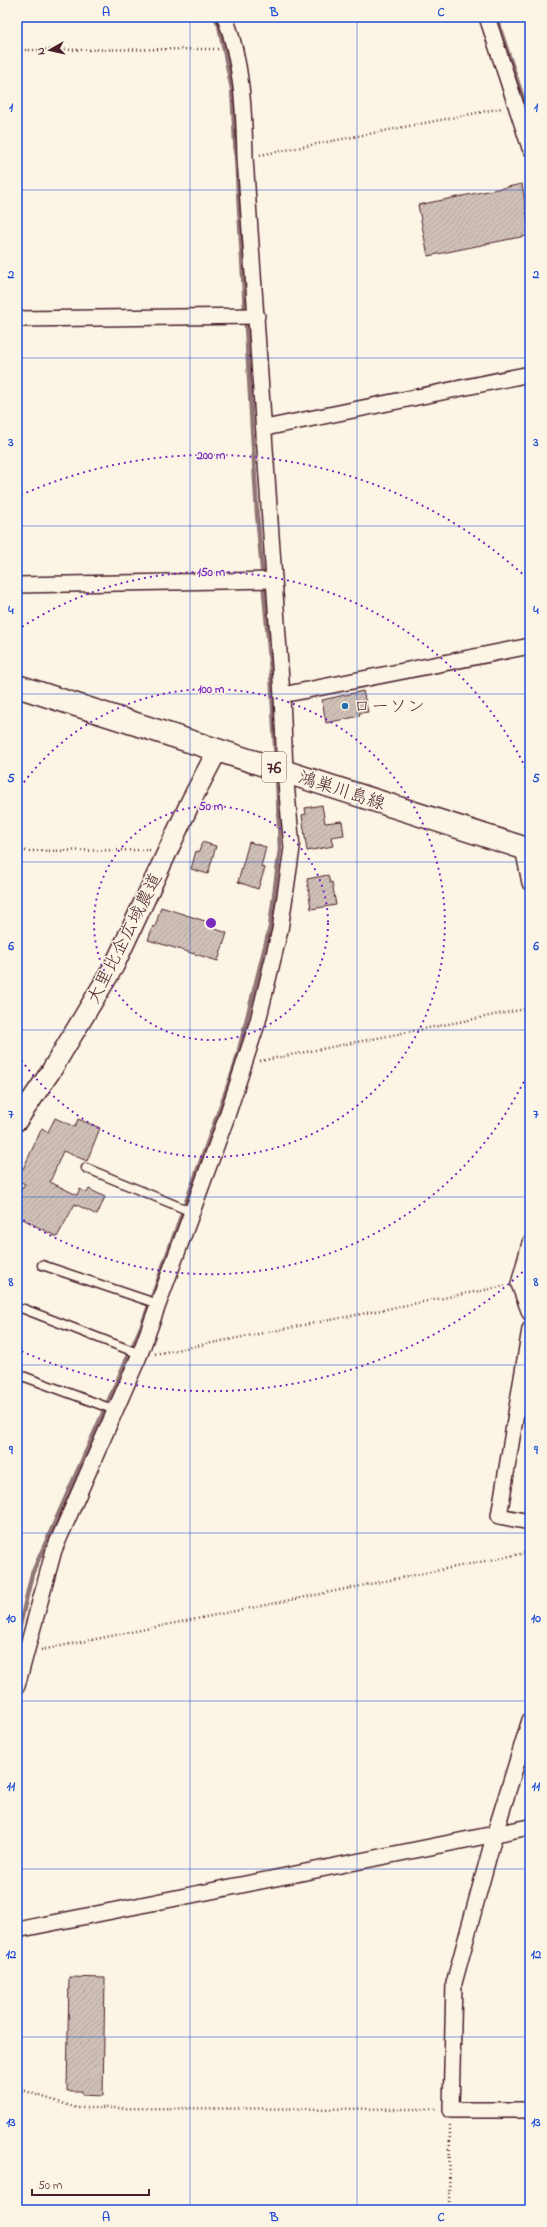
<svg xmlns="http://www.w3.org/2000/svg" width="547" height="2227" font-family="'Indie Flower','Klee One',sans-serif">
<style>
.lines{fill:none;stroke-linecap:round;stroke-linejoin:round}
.stream{stroke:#917474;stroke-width:4.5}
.building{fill:url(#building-hatch);stroke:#4a1f2b}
.service-casing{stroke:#4a1f2b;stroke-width:11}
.minor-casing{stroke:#4a1f2b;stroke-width:18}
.tertiary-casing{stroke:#4a1f2b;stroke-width:22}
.primary-casing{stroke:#4a1f2b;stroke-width:25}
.path{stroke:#4a1f2b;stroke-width:2.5;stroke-dasharray:1 3;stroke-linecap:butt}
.service{stroke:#fcf5e5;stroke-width:8}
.minor{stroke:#fcf5e5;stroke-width:15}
.tertiary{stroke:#fcf5e5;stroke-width:19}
.primary{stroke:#fcf5e5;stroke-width:22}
.grid{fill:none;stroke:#1d4ed8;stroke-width:1;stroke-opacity:0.55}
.ring{fill:none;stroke:#7b2cbf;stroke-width:2;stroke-dasharray:2 4}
.poi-dot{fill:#1f6fb2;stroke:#fcf5e5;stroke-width:1.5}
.labels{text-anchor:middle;stroke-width:3;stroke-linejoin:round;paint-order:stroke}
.shield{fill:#fcf5e5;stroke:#7f5f63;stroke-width:1}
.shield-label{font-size:17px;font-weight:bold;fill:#4a1f2b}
.poi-label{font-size:18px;fill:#4a1f2b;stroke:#fcf5e5;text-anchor:start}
.street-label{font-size:18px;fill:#4a1f2b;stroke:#fcf5e5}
.centre{fill:#7b2cbf;stroke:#fcf5e5;stroke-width:2}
.ring-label{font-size:12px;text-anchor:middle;font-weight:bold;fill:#7b2cbf;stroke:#fcf5e5;stroke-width:3;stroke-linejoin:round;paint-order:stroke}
.neatline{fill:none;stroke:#1d4ed8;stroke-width:1.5}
.grid-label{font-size:13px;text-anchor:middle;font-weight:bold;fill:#1d4ed8}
</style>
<defs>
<pattern id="building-hatch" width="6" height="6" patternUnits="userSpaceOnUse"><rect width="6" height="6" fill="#cfc0b7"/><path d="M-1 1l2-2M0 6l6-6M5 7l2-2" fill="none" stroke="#b3a59e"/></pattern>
</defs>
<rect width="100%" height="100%" fill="#fcf5e5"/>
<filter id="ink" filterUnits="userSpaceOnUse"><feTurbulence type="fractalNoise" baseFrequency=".025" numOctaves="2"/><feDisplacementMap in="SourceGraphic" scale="8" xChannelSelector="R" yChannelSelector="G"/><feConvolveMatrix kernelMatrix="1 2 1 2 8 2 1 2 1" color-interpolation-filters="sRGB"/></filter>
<g filter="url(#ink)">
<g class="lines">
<g class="stream">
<polyline points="215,17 219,25 232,89 257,513 271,671 276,763"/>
<polyline points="496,17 530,119"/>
<polyline points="17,1638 32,1574 142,1325 235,1066 270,927 280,849 277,776"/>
</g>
</g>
<g class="building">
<polygon points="522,184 530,235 428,256 418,205"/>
<polygon points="363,691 368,712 359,713 360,716 326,723 322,700"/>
<polygon points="322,805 325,823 342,821 344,835 331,837 333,846 307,851 302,815 306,814 305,808"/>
<polygon points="202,842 216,846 208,874 191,869 196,851 199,852"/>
<polygon points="249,842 266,847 261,867 265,868 258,889 238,882"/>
<polygon points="328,875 330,883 332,882 336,905 311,909 307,879"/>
<polygon points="161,907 208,922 207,926 227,933 218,961 148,940 153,926 155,927"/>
<polygon points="55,1118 75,1127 78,1119 100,1128 87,1161 63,1151 50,1182 77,1195 80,1189 87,1193 89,1189 105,1197 97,1215 75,1204 57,1237 17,1216 17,1196 25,1184 17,1180 17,1167 23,1169 42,1128 48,1132"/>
<polygon points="69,1977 105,1978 103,2096 82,2095 82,2091 67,2091"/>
</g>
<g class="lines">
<g class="service-casing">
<g id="service">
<polyline points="86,1168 192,1212"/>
<polyline points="42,1265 158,1304"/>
<polyline points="24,1309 140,1354"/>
<polyline points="17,1374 115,1410"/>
</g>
</g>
<g class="minor-casing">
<g id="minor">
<polyline points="487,17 530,148"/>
<polyline points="17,319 257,316"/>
<polyline points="265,428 530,374"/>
<polyline points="17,585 274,580"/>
<polyline points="282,695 530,646"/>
<polyline points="523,848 530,883"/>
<polyline points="530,1243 519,1284 530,1313"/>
<polyline points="530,1329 499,1516 530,1522"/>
<path d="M17,1686L54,1550L140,1354L226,1119L258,1021L280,930L292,848L285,771L282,695L245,158C244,110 242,62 225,17"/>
<polyline points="530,1720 495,1833 454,1983 451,2110 530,2110"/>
<polyline points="17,1930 530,1827"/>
</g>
</g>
<g class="tertiary-casing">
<polyline id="tertiary" points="17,1121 51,1071 114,966 191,801 218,749"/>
</g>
<g class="primary-casing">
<polyline id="primary" points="17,686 530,850"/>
</g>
<g class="path">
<polyline points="17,50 220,49"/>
<polyline points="260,155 502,108"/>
<polyline points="17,851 150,850"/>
<polyline points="260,1061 530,1008"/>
<polyline points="155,1354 505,1286"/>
<polyline points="41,1650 530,1552"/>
<polyline points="17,2092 25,2091 77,2108 437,2109"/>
<polyline points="449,2210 450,2125"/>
</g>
<use href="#service" class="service"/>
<use href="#minor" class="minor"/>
<use href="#tertiary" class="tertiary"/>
<use href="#primary" class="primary"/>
</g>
</g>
<path class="grid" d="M190,17V2210M357,17V2210M17,190H530M17,358H530M17,526H530M17,694H530M17,862H530M17,1030H530M17,1197H530M17,1365H530M17,1533H530M17,1701H530M17,1869H530M17,2037H530"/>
<g class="ring">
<circle cx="211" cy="923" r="117"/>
<path d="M17 792A234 234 0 1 1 17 1054"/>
<path d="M529 1071A351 351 0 0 1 17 1216M17 630A351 351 0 0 1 529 775"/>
<path d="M527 1268A468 468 0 0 1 21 1351M21 495A468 468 0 0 1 527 578"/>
</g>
<circle class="poi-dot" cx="345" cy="706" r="4"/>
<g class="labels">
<rect class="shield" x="262" y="752" width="24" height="30" rx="3"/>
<g class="shield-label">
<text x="274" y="773">76</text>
</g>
<g class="poi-label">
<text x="353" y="712">ローソン</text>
</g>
<g class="street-label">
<text transform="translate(342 790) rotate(18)" y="6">鴻巣川島線</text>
<text transform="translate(124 938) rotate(-63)" y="6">大里比企広域農道</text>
</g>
</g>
<circle cx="211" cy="923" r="6" class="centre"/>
<g class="ring-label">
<text x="211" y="459">200 m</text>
<text x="211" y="576">150 m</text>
<text x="211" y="693">100 m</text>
<text x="211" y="810">50 m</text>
</g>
<rect width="547" height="2227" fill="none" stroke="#fcf5e5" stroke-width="44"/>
<g transform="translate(50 50) rotate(262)" stroke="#fcf5e5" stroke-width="3" paint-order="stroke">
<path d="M0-3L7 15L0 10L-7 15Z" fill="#4a1f2b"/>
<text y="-6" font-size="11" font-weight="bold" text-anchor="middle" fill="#4a1f2b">N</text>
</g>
<path d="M32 2189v6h117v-6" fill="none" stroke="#4a1f2b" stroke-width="2"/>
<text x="38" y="2189" font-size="12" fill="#4a1f2b" stroke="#fcf5e5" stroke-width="3" paint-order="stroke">50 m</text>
<rect x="22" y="22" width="503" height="2183" class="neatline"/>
<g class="grid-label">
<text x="106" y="16">A</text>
<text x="274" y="16">B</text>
<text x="441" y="16">C</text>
<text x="11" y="111">1</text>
<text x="536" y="111">1</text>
<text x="11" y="278">2</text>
<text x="536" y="278">2</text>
<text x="11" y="446">3</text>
<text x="536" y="446">3</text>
<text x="11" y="614">4</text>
<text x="536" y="614">4</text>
<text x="11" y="782">5</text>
<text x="536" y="782">5</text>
<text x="11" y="950">6</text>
<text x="536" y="950">6</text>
<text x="11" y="1118">7</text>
<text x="536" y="1118">7</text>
<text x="11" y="1286">8</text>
<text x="536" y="1286">8</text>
<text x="11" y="1454">9</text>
<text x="536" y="1454">9</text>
<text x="11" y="1622">10</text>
<text x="536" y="1622">10</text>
<text x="11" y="1790">11</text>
<text x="536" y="1790">11</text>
<text x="11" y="1958">12</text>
<text x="536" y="1958">12</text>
<text x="11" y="2126">13</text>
<text x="536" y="2126">13</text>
<text x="106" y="2221">A</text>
<text x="274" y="2221">B</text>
<text x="441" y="2221">C</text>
</g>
</svg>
